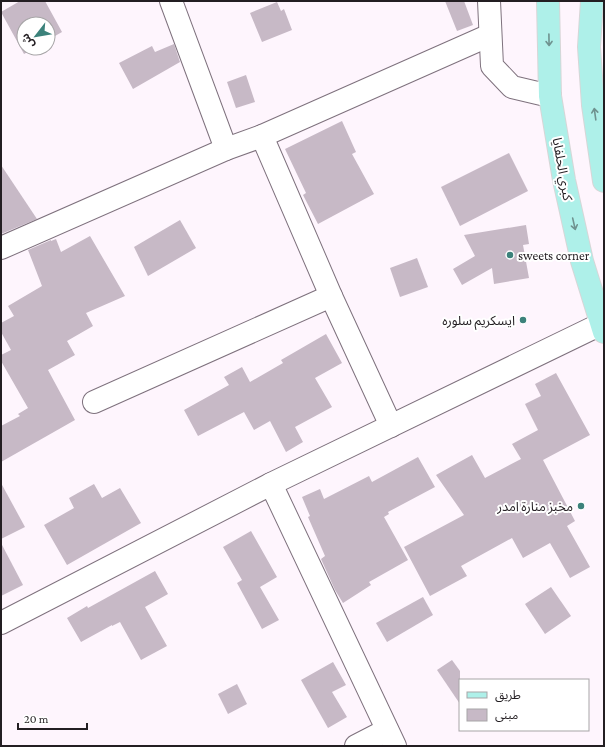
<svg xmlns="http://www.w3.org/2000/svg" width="605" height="747" font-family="'Crimson Pro','Noto Sans Arabic',serif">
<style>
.building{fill:#c7b9c6}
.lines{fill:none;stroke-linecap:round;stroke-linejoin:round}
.minor-casing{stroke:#7e717d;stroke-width:24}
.primary-casing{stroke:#d7d6d7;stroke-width:24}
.minor{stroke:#fff;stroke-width:22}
.primary{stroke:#aef0e9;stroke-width:22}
.oneway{stroke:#6f928f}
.poi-dot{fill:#3c827b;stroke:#fff;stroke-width:1.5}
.labels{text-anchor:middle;stroke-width:4;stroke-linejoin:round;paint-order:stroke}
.street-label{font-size:13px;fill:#231e22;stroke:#fff}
.poi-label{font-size:13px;fill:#231e22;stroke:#fff;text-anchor:end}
</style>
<rect width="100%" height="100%" fill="#fef5fd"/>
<g class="building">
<polygon points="20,1 45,1 62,32 48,40 48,24 24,24 24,48 35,48 24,54 1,12"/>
<polygon points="445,1 464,1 473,25 457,31"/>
<polygon points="277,2 281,11 284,9 292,30 262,42 250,13"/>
<polygon points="174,44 180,62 133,89 119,63 152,46 155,52"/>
<polygon points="246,75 255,102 236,108 227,82"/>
<polygon points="342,121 356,152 352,154 374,194 318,224 303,195 306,193 285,149"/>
<polygon points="509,153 528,191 460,226 441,187"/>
<polygon points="1,165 37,219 1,234"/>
<polygon points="180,220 196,248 148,276 134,247"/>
<polygon points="526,225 529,244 523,245 529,278 494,284 492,268 462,285 453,269 475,256 464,235"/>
<polygon points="90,236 125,296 86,313 93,326 67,341 75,355 48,370 75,420 1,462 1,426 20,416 18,414 28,408 1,361 1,355 11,350 1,332 1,323 14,316 8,306 42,286 28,250 51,240 51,241 56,239 61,252"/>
<polygon points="417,258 428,287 400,297 390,268"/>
<polygon points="326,334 342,363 315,378 332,407 295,427 303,442 286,452 270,421 254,430 244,412 198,436 184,410 229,385 224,377 242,367 250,382 283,363 281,360"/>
<polygon points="556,373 590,435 543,460 575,521 567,526 590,567 570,578 550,543 523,558 512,538 461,566 467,576 430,596 404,547 464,515 436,475 472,455 485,478 521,459 512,444 538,430 525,404 541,396 535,384"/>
<polygon points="418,457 435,487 388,512 389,514 384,517 408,560 369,582 371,585 343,603 335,590 321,559 325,556 308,517 310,516 302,497 320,489 324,499 369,476 372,482"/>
<polygon points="1,483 25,527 1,539"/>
<polygon points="94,484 102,498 120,488 141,523 67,565 44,525 74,508 69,498"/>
<polygon points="251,531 277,577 260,587 279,620 262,629 237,583 242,580 223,547"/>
<polygon points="1,543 23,585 1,596"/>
<polygon points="155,571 168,594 145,607 167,646 141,660 120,622 112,626 112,625 81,642 67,618 87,606 88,608"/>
<polygon points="551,587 571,616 545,634 525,604"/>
<polygon points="423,597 433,615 387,642 376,623"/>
<polygon points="452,660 460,671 460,704 437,670"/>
<polygon points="333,662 346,685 332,692 347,717 328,728 301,680"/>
<polygon points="237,684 247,704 228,714 218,694"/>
</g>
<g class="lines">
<g class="minor-casing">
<g id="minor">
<polyline points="171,1 226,149"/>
<polyline points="489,1 492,66 512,87 550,96"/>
<polyline points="262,136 331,296 391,426"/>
<polyline points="1,248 226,149 262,136 490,35"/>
<polyline points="94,402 331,296"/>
<polyline points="271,484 395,746"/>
<polyline points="1,623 271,484 601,324"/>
<polyline points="356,746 387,730"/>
</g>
</g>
<g class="primary-casing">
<g id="primary">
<polyline points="548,1 550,96 564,180 582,261 604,332"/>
<polyline points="592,1 589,47 593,105 604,181"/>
</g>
</g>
<use href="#minor" class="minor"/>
<use href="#primary" class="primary"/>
</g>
<defs><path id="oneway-shaft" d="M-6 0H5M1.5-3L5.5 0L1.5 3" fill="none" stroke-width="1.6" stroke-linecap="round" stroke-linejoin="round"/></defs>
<g class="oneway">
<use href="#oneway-shaft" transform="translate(549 40) rotate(89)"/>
<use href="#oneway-shaft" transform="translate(595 114) rotate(-98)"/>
<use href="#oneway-shaft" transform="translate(574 224) rotate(77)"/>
</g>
<g class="poi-dot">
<circle cx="510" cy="255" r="4"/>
<circle cx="523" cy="320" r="4"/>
<circle cx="581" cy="506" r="4"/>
</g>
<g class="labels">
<g class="street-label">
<text transform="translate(563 169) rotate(80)" y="5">كبري الحلفايا</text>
</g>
<g class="poi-label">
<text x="518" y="260" text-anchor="start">sweets corner</text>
<text x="515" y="325">ايسكريم سلوره</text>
<text x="573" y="511">مخبز منارة امدر</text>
</g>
</g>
<rect width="605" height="747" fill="none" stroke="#231e22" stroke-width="4"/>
<rect x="459" y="679" width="130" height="52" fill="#ffffff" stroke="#a7a5a7"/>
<rect x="467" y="692" width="20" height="6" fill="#aef0e9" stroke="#a7a5a7"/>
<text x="495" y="699" font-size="12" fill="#231e22">طريق</text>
<rect x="467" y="709" width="20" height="12" fill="#c7b9c6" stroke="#a7a5a7"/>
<text x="495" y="719" font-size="12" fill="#231e22">مبنى</text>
<g transform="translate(36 36) rotate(239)"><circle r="19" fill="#ffffff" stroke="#a7a5a7"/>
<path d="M0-3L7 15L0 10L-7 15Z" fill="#3c827b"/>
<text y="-6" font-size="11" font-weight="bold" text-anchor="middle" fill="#231e22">ش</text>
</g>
<path d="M18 723v6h69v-6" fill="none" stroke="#231e22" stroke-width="2"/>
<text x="24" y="723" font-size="12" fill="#231e22" stroke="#ffffff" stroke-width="3" paint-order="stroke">20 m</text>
</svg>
